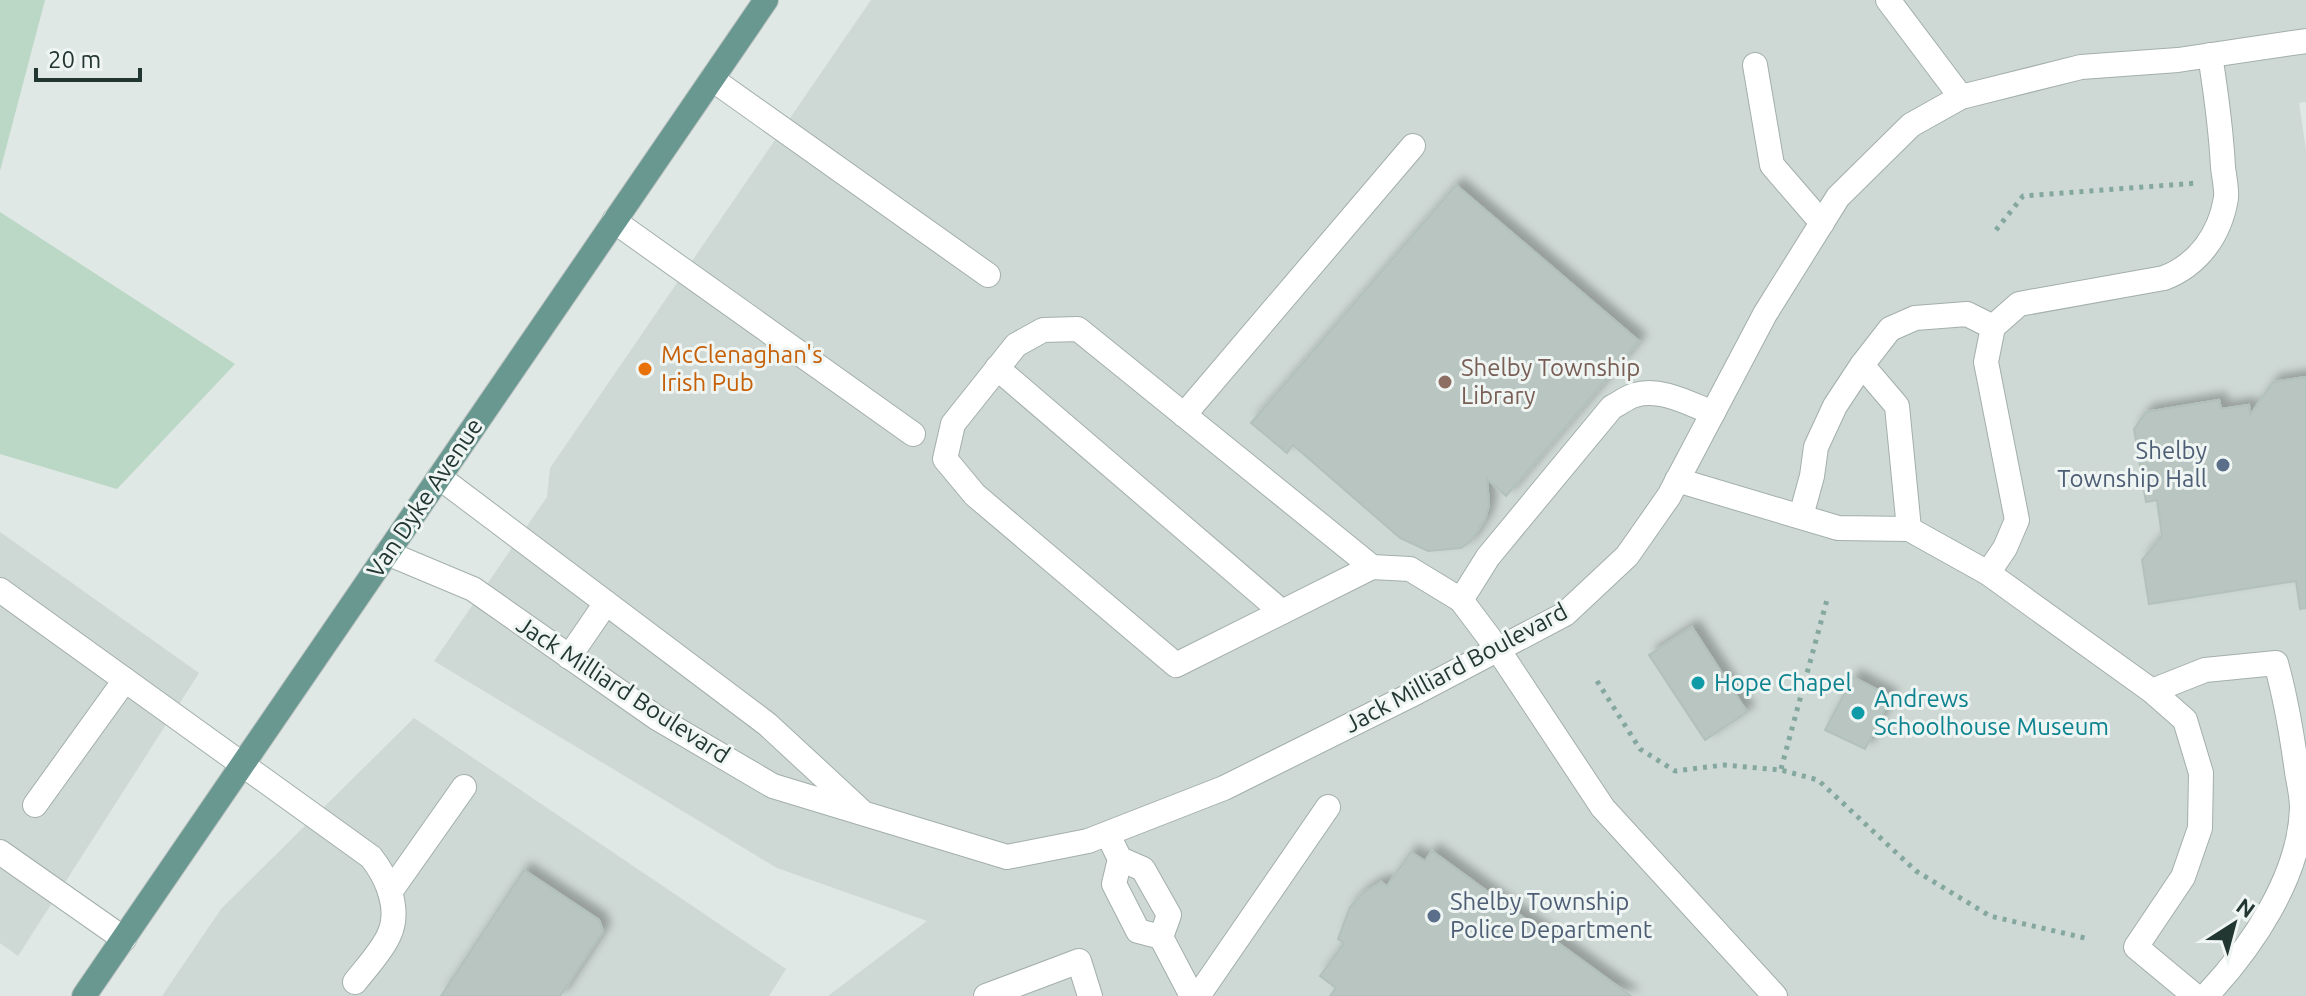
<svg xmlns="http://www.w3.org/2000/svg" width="2306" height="996" font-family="Ubuntu,sans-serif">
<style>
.built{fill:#ced8d4}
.green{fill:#bbd7c5}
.building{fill:#b8c5c1;stroke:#b3c1bc;stroke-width:2;filter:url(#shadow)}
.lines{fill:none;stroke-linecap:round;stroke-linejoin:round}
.minor-casing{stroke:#a3afac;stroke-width:26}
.major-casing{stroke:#bdc3c2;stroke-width:26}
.path{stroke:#84a89f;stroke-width:5;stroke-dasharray:4 6;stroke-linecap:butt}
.minor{stroke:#fff;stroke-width:24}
.major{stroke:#699890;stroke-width:24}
.food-dot{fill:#e8710a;stroke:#eff5f3;stroke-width:3}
.education-dot{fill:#8d6e63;stroke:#eff5f3;stroke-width:3}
.service-dot{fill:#5c6f8a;stroke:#eff5f3;stroke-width:3}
.culture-dot{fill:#0f9aa8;stroke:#eff5f3;stroke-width:3}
.labels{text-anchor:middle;stroke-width:6;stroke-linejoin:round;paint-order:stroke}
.food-label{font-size:24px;fill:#c56008;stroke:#eff5f3;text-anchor:start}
.education-label{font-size:24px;fill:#785e54;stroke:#eff5f3;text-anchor:start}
.service-label{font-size:24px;fill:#4e5e75;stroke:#eff5f3;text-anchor:end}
.street-label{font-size:24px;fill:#223632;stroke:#eff5f3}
.culture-label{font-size:24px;fill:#0d838f;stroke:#eff5f3;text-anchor:start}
</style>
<defs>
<filter id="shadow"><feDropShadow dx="7" dy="-7" stdDeviation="4" flood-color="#0004"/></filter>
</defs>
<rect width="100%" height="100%" fill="#dfe8e5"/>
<g class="built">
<polygon points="871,0 2306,0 2306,102 2299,103 2306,150 2306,996 828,996 927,921 777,868 434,661 547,497 550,468"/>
<polygon points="0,532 199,673 18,956 0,943"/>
<polygon points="414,718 786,969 769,996 162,996 221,909"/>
</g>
<g class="green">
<polygon points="0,0 45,0 0,171"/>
<polygon points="0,212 235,364 117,489 0,454"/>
</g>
<g class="building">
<polygon points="1456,185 1639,341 1506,496 1487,479 1489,505 1485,519 1471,541 1461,548 1428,551 1400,538 1293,445 1287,453 1251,423"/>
<polygon points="2306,377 2306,608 2300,609 2296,581 2149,604 2142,560 2162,536 2157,500 2146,502 2134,429 2146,412 2219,400 2221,409 2249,405 2250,415 2273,382"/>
<polygon points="1692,627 1747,712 1705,740 1649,655"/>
<polygon points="1853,677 1891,697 1865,749 1825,730"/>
<polygon points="1432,851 1631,996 1330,996 1336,988 1320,976 1344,943 1338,939 1350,907 1363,893 1381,882 1387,886 1411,852 1425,861"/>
<polygon points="524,870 599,920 603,931 560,996 441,996"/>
</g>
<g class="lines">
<g class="minor-casing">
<g id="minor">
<polyline points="1888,0 1961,97"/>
<polyline points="1755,65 1772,165 1822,223"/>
<polyline points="712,79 988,275"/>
<polyline points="614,221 913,434"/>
<polyline points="997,368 1282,612"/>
<polyline points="1184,415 1413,146"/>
<polyline points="439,477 767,724 860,810"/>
<polyline points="1677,480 1838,528 1909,529 1988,573"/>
<polyline points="1801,516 1812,476 1816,447 1835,406 1862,365"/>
<polyline points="1909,529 1897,406 1862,365 1890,329 1915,318 1967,314 1993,327"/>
<polyline points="387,553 473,589 657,718 773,786 1007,857 1088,841 1224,788 1417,692 1565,614 1627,556 1669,496 1765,314 1838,197 1911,125 1961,97 2081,67 2178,60 2306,41"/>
<polyline points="1372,567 1176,665 975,495 945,459 953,424 1016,345 1043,330 1078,329 1372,567 1410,569 1461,600 1497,648 1603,808 1775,996"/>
<path d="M0,590L371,857C387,877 401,909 389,935C382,951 366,968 355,982"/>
<path d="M1461,600L1488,557L1612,407C1619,404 1627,397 1635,395C1660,387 1690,404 1713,413"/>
<polyline points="569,657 606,603"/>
<polyline points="2152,691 2185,720 2201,773 2200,828 2183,877 2136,947 2195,996"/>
<polyline points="35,805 125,680"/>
<polyline points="1113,845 1120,859 1143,869 1169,915 1161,937"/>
<polyline points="0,852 124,939"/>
<polyline points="1120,859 1114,884 1138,931 1161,937 1192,996"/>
<polyline points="390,892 464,787"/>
<polyline points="986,996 1079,961 1090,996"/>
<polyline points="1198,996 1328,807"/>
<path d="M2206,996C2251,948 2300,877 2302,808C2302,796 2299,783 2297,772C2292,735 2286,699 2276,663L2205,670L2152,691L1988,573L2005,548L2017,520L1986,362L1993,327L2019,304L2164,278C2198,265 2220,235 2226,198C2227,189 2224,177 2223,167C2221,129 2216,93 2210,55"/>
</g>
</g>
<g class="major-casing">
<polyline id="major" points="84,996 766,0"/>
</g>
<g class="path">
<polyline points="1996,230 2023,196 2198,183"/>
<polyline points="1597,681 1640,749 1675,771 1724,765 1781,770 1818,780 1916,871 1990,916 2089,939"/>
<polyline points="1781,769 1828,596"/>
</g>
<use href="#minor" class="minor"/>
<use href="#major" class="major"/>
</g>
<circle class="food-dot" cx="645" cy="369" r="8"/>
<circle class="education-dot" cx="1445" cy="382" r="8"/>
<g class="service-dot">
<circle cx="2223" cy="465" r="8"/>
<circle cx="1434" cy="916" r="8"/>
</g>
<g class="culture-dot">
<circle cx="1698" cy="683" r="8"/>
<circle cx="1858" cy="713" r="8"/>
</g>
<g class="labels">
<g class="food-label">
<text x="661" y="363">McClenaghan's<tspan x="661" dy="28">Irish Pub</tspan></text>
</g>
<g class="education-label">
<text x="1461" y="376">Shelby Township<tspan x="1461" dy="28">Library</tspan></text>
</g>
<g class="service-label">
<text x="2207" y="459">Shelby<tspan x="2207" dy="28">Township Hall</tspan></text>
<text x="1450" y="910" text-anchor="start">Shelby Township<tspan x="1450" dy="28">Police Department</tspan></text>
</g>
<g class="street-label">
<text transform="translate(425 498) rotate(-56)" y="8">Van Dyke Avenue</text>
<text transform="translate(1456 668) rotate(-28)" y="8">Jack Milliard Boulevard</text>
<text transform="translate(623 690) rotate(33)" y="8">Jack Milliard Boulevard</text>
</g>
<g class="culture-label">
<text x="1714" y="691">Hope Chapel</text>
<text x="1874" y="707">Andrews<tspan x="1874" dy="28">Schoolhouse Museum</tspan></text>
</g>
</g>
<g transform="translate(2234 924) rotate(36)" stroke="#eff5f3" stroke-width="6" paint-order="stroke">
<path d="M0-6L14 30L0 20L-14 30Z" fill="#223632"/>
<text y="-12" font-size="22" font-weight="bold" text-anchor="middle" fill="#223632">N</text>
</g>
<path d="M36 68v12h104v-12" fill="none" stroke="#223632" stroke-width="4"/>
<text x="48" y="68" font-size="24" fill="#223632" stroke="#eff5f3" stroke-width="6" paint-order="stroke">20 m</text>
</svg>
